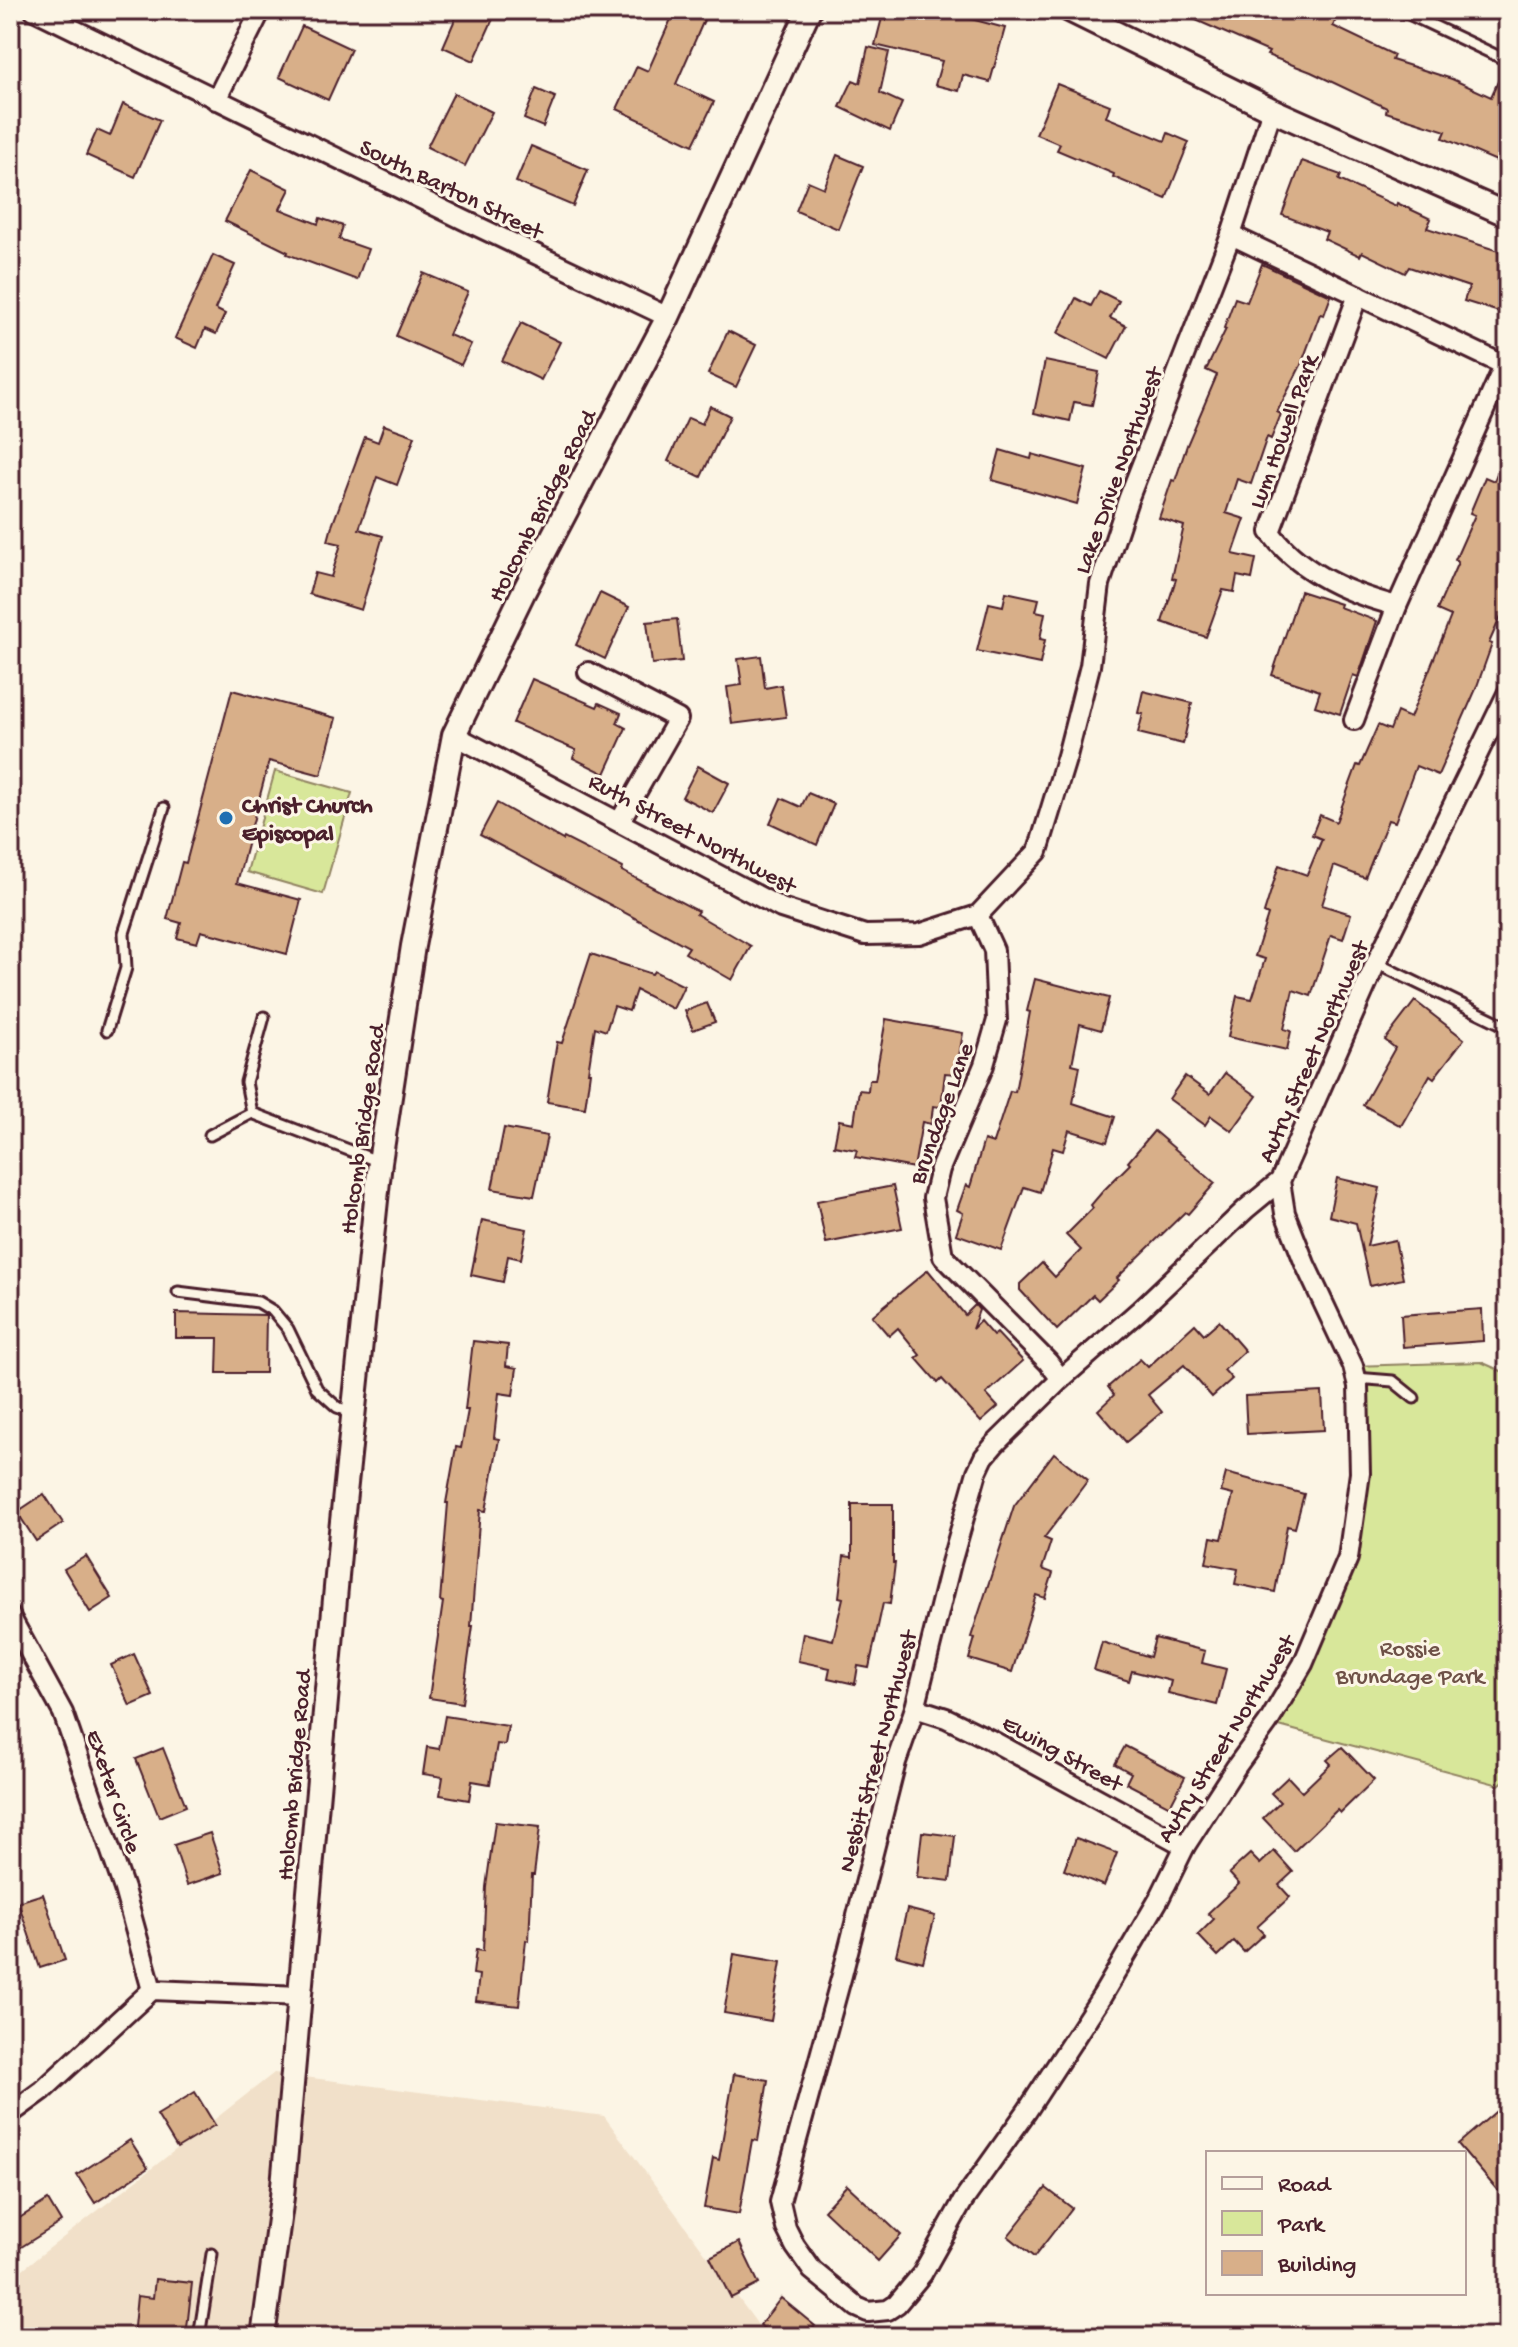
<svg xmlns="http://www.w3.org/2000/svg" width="1518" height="2347" font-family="'Gochi Hand',sans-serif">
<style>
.built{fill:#f1e0c9}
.green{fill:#d8e79a;stroke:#918362;stroke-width:2}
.building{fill:#d8af89;stroke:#4a1f2b;stroke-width:2}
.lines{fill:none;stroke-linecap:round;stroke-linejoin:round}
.service-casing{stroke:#4a1f2b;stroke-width:15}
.minor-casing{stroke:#4a1f2b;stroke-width:24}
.tertiary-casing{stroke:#4a1f2b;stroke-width:28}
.service{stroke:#fcf5e5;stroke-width:9}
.minor{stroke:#fcf5e5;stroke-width:18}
.tertiary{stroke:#fcf5e5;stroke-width:22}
.poi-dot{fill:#1f6fb2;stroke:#fcf5e5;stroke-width:3}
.labels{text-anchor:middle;stroke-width:6;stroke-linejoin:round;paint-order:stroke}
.street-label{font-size:24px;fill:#4a1f2b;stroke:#fcf5e5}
.poi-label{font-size:24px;font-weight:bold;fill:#4a1f2b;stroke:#fcf5e5;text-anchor:start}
.park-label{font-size:24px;fill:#6e5147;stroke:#fcf5e5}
</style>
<rect width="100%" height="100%" fill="#fcf5e5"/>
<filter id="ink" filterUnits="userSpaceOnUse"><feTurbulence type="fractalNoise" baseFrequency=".0125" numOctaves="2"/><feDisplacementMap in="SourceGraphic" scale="16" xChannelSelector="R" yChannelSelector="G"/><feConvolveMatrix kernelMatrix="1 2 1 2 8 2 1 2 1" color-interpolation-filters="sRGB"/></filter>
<g filter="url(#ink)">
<polygon class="built" points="274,2073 604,2116 767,2337 10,2337 10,2279"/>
<g class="green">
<polygon points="275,771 352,793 323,894 247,872"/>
<polygon points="1481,1362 1508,1374 1508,1777 1499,1785 1268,1723 1348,1558 1359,1483 1353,1366"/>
</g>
<g class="building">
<polygon points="459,10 497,10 474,61 443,47"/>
<polygon points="675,10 682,10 704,20 676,84 714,102 693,145 617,109 637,66 648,71"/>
<polygon points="884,10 937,10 1005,28 990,82 963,75 959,91 935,85 942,61 875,45"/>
<polygon points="1173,10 1319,10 1337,17 1333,26 1394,55 1392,60 1452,79 1491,97 1504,68 1508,68 1508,166 1443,138 1446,131 1386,112 1387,108 1311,72 1267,55 1269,52"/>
<polygon points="302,26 351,49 328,100 279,77"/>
<polygon points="868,47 889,52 880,93 902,103 890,131 840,107 853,80 860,83"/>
<polygon points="1057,84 1110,105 1106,117 1165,141 1168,133 1189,142 1166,199 1113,177 1114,174 1057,150 1060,144 1036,134"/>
<polygon points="536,89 555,97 543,127 524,119"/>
<polygon points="454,93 492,112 465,166 427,147"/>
<polygon points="123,104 160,120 135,177 86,155 97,130 110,136"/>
<polygon points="531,146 588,170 573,206 516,182"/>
<polygon points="837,155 863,166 838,229 796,211 808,181 824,188"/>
<polygon points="1302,161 1341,175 1339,180 1396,206 1397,203 1431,219 1427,228 1508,254 1508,284 1499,312 1464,301 1469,287 1409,267 1405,273 1362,252 1360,256 1324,239 1327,232 1282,215"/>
<polygon points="251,170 290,189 280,209 318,224 320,218 343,226 339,239 368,249 357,280 287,254 288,252 225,221"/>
<polygon points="213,255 235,265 215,309 225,314 216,334 205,329 197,348 175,338"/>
<polygon points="1262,264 1331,296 1324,315 1320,314 1301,365 1277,412 1281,414 1271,439 1267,437 1251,484 1237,479 1226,513 1245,519 1233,554 1256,559 1252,579 1237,576 1234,592 1223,590 1206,637 1162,622 1176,579 1172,578 1184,526 1159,518 1172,480 1175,481 1187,445 1217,375 1206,370 1226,329 1224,328 1235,298 1247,302"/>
<polygon points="423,273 468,292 449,335 471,344 461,365 396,336"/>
<polygon points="1099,291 1119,301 1110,318 1126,326 1109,359 1058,333 1076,298 1091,306"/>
<polygon points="521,323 560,342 541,380 502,361"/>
<polygon points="728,331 756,345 736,387 708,374"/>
<polygon points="1045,361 1099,372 1092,405 1074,402 1070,421 1034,413"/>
<polygon points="710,406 730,416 701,477 668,461 688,418 702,424"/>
<polygon points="384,425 415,436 397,485 377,477 359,529 383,536 361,610 309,594 315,573 331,577 341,544 328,541 332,526 365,437 378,442"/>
<polygon points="1000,450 1031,459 1032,454 1086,469 1077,504 992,480"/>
<polygon points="1506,450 1508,450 1508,600 1489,643 1492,644 1476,689 1438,775 1416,766 1395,822 1388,820 1365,878 1334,866 1322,905 1351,914 1343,939 1331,935 1311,996 1293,990 1284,1029 1291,1031 1287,1050 1228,1037 1237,996 1252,999 1265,959 1255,956 1268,915 1264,913 1279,865 1307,875 1322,839 1312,835 1320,815 1336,822 1357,765 1360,766 1378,725 1390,730 1397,712 1410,718 1451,616 1437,610 1458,562 1455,560 1475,515 1470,513 1485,477 1494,481"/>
<polygon points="1300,591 1340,604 1339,607 1377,621 1358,677 1353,675 1340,714 1315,706 1320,691 1272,675"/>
<polygon points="1006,592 1039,599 1036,611 1045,613 1040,639 1045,640 1040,664 977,651 989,603 1003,606"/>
<polygon points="600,593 629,607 605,659 576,645"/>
<polygon points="677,619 682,661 652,664 647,622"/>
<polygon points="761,656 765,688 781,685 786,717 732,724 727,687 742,685 738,659"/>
<polygon points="532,679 597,707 599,703 621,713 617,723 626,728 605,774 573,758 576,750 513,723"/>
<polygon points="232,690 336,718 321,775 269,761 237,883 301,900 287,954 201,931 197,943 177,938 181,923 167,919 182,862 186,863"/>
<polygon points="1143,691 1192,703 1183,744 1138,733 1143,714 1138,713"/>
<polygon points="698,766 729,783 713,813 682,797"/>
<polygon points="808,793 834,804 817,845 770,823 781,798 801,807"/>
<polygon points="497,803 563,840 564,838 623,868 622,871 698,911 696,914 751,946 732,980 685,953 689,947 480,835"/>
<polygon points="591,954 652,974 654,971 684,986 673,1009 636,990 629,1011 614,1006 606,1031 595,1027 588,1072 590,1072 585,1108 547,1102 557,1042 562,1043"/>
<polygon points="1035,979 1109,998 1101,1030 1080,1024 1072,1064 1080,1066 1073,1103 1115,1117 1107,1142 1069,1130 1063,1151 1053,1148 1040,1192 1024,1187 1001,1250 956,1234 963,1213 957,1210 966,1185 970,1187 984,1140 993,1143 1010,1091 1015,1092 1030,1012 1027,1011"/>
<polygon points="1415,1001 1464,1039 1434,1078 1430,1075 1401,1126 1363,1105 1395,1048 1385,1040"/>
<polygon points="707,1003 715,1022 693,1030 685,1011"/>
<polygon points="886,1019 963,1033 956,1074 945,1073 941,1107 933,1106 931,1124 922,1122 914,1168 855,1157 857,1150 834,1146 839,1120 854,1123 859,1090 868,1091 869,1080 875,1080"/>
<polygon points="1225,1073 1257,1096 1232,1131 1211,1116 1205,1125 1169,1099 1185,1076 1210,1094"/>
<polygon points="504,1128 547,1136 534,1196 492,1189"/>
<polygon points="1154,1131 1215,1183 1188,1214 1185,1212 1117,1278 1119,1280 1098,1300 1093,1295 1057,1330 1020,1290 1020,1284 1042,1263 1055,1277 1081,1250 1066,1235 1093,1208 1091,1205 1103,1191 1130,1164 1128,1162"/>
<polygon points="1337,1178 1380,1188 1367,1246 1395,1240 1403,1279 1370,1286 1356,1223 1329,1216"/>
<polygon points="893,1186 902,1228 826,1243 817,1201"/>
<polygon points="482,1220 527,1229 521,1259 508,1256 503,1282 471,1275"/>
<polygon points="928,1270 965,1315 975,1305 979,1310 972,1329 980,1321 993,1336 997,1333 1023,1361 986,1394 998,1407 981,1422 942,1379 938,1383 916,1358 920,1355 898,1328 889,1336 872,1316"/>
<polygon points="1482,1309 1483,1341 1403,1347 1401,1315"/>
<polygon points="176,1313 266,1315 265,1373 217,1373 218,1338 176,1338"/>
<polygon points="1219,1321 1245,1351 1224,1370 1232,1379 1212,1397 1184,1365 1148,1395 1162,1412 1126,1442 1098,1410 1114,1395 1108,1387 1140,1359 1148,1367 1195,1324 1204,1334"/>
<polygon points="473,1341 508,1345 506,1366 517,1368 513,1395 499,1393 494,1438 499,1439 486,1511 480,1510 471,1626 473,1626 462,1703 429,1698 443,1602 440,1601 448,1503 446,1503 456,1447 461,1448 468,1410 465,1410"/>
<polygon points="1322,1392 1324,1430 1247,1434 1245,1396"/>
<polygon points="1054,1453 1088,1480 1044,1538 1051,1541 1042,1569 1053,1573 1045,1598 1036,1595 1012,1672 969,1659 975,1638 971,1637 1014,1506"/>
<polygon points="1226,1473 1304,1494 1295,1528 1287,1526 1275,1592 1235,1584 1238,1569 1206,1563 1211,1537 1222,1539 1233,1495 1221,1492"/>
<polygon points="44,1494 63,1523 36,1541 17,1512"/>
<polygon points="852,1504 893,1504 893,1563 895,1563 890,1604 883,1603 869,1668 858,1666 855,1684 828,1678 830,1668 798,1661 803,1633 833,1640 843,1598 839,1597 844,1556 852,1557"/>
<polygon points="86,1556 112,1598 90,1612 64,1569"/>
<polygon points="1155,1638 1205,1651 1202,1663 1226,1669 1217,1705 1168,1693 1171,1681 1132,1671 1129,1681 1094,1670 1102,1642 1150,1657"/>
<polygon points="134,1654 153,1696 130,1706 111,1665"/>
<polygon points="445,1716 508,1726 505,1745 497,1744 490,1784 472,1781 469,1800 440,1795 443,1777 423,1774 427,1747 439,1749"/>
<polygon points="1125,1746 1185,1777 1170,1806 1126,1783 1131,1773 1115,1764"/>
<polygon points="1342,1747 1374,1780 1340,1813 1337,1810 1294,1851 1263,1818 1280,1802 1271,1793 1288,1777 1302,1792 1331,1764 1327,1760"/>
<polygon points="163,1748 186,1806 159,1817 136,1759"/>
<polygon points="495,1822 540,1827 534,1875 532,1875 529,1941 526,1940 519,2006 476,2001 479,1975 473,1974 476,1950 483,1951 486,1887"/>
<polygon points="922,1832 955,1836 950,1881 917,1877"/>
<polygon points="210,1833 223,1873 187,1885 174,1845"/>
<polygon points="1076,1838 1117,1853 1104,1886 1064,1870"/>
<polygon points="1274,1851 1293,1872 1279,1885 1290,1897 1257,1927 1264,1934 1244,1952 1234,1941 1218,1956 1198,1935 1214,1919 1208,1913 1239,1884 1229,1873 1250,1854 1260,1864"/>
<polygon points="43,1894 65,1960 40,1968 18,1902"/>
<polygon points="907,1909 935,1916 923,1962 896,1955"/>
<polygon points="734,1954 781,1962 771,2021 724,2013"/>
<polygon points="734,2074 768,2080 758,2141 752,2140 739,2214 704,2208 713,2158 719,2160"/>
<polygon points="195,2092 215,2125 177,2148 157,2115"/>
<polygon points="1508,2101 1508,2182 1498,2191 1458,2144"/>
<polygon points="130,2140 148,2168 95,2203 77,2175"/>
<polygon points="847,2185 901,2235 878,2261 824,2210"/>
<polygon points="1046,2188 1072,2208 1034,2257 1008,2236"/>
<polygon points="48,2200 61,2222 10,2254 10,2224"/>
<polygon points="739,2242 759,2284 731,2298 710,2257"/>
<polygon points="155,2279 192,2283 186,2337 133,2337 137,2296 153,2298"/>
<polygon points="781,2298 815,2326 806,2337 774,2337 760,2325"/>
</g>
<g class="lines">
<g class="service-casing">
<g id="service">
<polyline points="1400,10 1508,61"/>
<polyline points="1376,963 1508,1027"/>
<polyline points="107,1030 126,968 124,933 164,808"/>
<polyline points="252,1113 246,1082 264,1017"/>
<polyline points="210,1135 252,1113 380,1162"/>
<polyline points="178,1292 258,1302 273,1311 288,1329 317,1389 337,1407 354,1413"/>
<polyline points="1356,1378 1393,1381 1414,1398"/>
<polyline points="199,2337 212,2254"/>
</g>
</g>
<g class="minor-casing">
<g id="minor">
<polyline points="34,10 464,220 668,317"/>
<polyline points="216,100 261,10"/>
<polyline points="1231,235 1508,367"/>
<path d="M1358,295L1270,532C1299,572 1350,594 1397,606"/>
<polyline points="588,672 678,719 620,821"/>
<polyline points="1354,720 1397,606 1504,366"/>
<polyline points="454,735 781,908 865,935 919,934 978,915 1038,851 1067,756 1090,666 1100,584 1128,500 1231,235 1272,110"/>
<polyline points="978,915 994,950 997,1020 984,1065 940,1169 933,1198 943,1256 1048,1362 1061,1379"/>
<polyline points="1280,1181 1246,1209 1140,1310 1061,1379 995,1444 984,1457 977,1472 951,1563 915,1708 896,1762 842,1975 780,2202 786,2228 795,2246 812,2270 857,2307 868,2312 888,2310 897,2304 922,2274 963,2201 1027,2111 1102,1996 1159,1899 1185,1846 1236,1767 1268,1723 1303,1664 1348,1558 1360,1473 1358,1386 1353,1366 1305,1264 1285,1213 1280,1181 1376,963 1508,692"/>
<polyline points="10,1616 63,1713 124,1889 152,1990"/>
<polyline points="915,1708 946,1718 989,1739 1185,1846"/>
<polyline points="10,2114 43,2090 152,1990 301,1996"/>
</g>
</g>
<g class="tertiary-casing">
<g id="tertiary">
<polyline points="1069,10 1272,110 1508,215"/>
<polyline points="263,2337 282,2197 341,1531 380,1162 413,946 454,735 524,591 668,317 809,10"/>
</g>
</g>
<use href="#service" class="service"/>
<use href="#minor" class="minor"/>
<use href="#tertiary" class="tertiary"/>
</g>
</g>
<circle class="poi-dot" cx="226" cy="818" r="8"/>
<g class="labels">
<g class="street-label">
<text transform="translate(452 188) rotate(26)" y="8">South Barton Street</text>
<text transform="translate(1282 431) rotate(-70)" y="8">Lum Howell Park</text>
<text transform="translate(1117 470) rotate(-70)" y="8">Lake Drive Northwest</text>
<text transform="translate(541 505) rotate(-63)" y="8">Holcomb Bridge Road</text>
<text transform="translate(693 832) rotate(28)" y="8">Ruth Street Northwest</text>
<text transform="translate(1312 1051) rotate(-66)" y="8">Autry Street Northwest</text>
<text transform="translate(940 1113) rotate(-70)" y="8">Brundage Lane</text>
<text transform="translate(361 1129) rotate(-82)" y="8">Holcomb Bridge Road</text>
<text transform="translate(1225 1738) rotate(-58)" y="8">Autry Street Northwest</text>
<text transform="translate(876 1751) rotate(-75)" y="8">Nesbit Street Northwest</text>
<text transform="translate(1063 1752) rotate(29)" y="8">Ewing Street</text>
<text transform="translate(293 1775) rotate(-85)" y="8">Holcomb Bridge Road</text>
<text transform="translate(115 1791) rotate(71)" y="8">Exeter Circle</text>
</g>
<g class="poi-label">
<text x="242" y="812">Christ Church<tspan x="242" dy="28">Episcopal</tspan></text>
</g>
<g class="park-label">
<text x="1410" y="1655">Rossie<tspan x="1410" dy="28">Brundage Park</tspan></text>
</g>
</g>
<rect width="1518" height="2347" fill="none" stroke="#fcf5e5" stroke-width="40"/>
<rect x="20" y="20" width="1478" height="2307" fill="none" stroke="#4a1f2b" stroke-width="3" filter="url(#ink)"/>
<rect x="1206" y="2151" width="260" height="144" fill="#fcf5e5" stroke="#b59f9b" stroke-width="2"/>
<rect x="1222" y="2177" width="40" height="12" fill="#fcf5e5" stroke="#b59f9b" stroke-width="2"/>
<text x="1278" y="2191" font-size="24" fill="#4a1f2b">Road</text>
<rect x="1222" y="2211" width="40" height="24" fill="#d8e79a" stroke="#b59f9b" stroke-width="2"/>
<text x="1278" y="2231" font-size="24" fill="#4a1f2b">Park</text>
<rect x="1222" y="2251" width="40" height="24" fill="#d8af89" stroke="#b59f9b" stroke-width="2"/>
<text x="1278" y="2271" font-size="24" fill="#4a1f2b">Building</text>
</svg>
